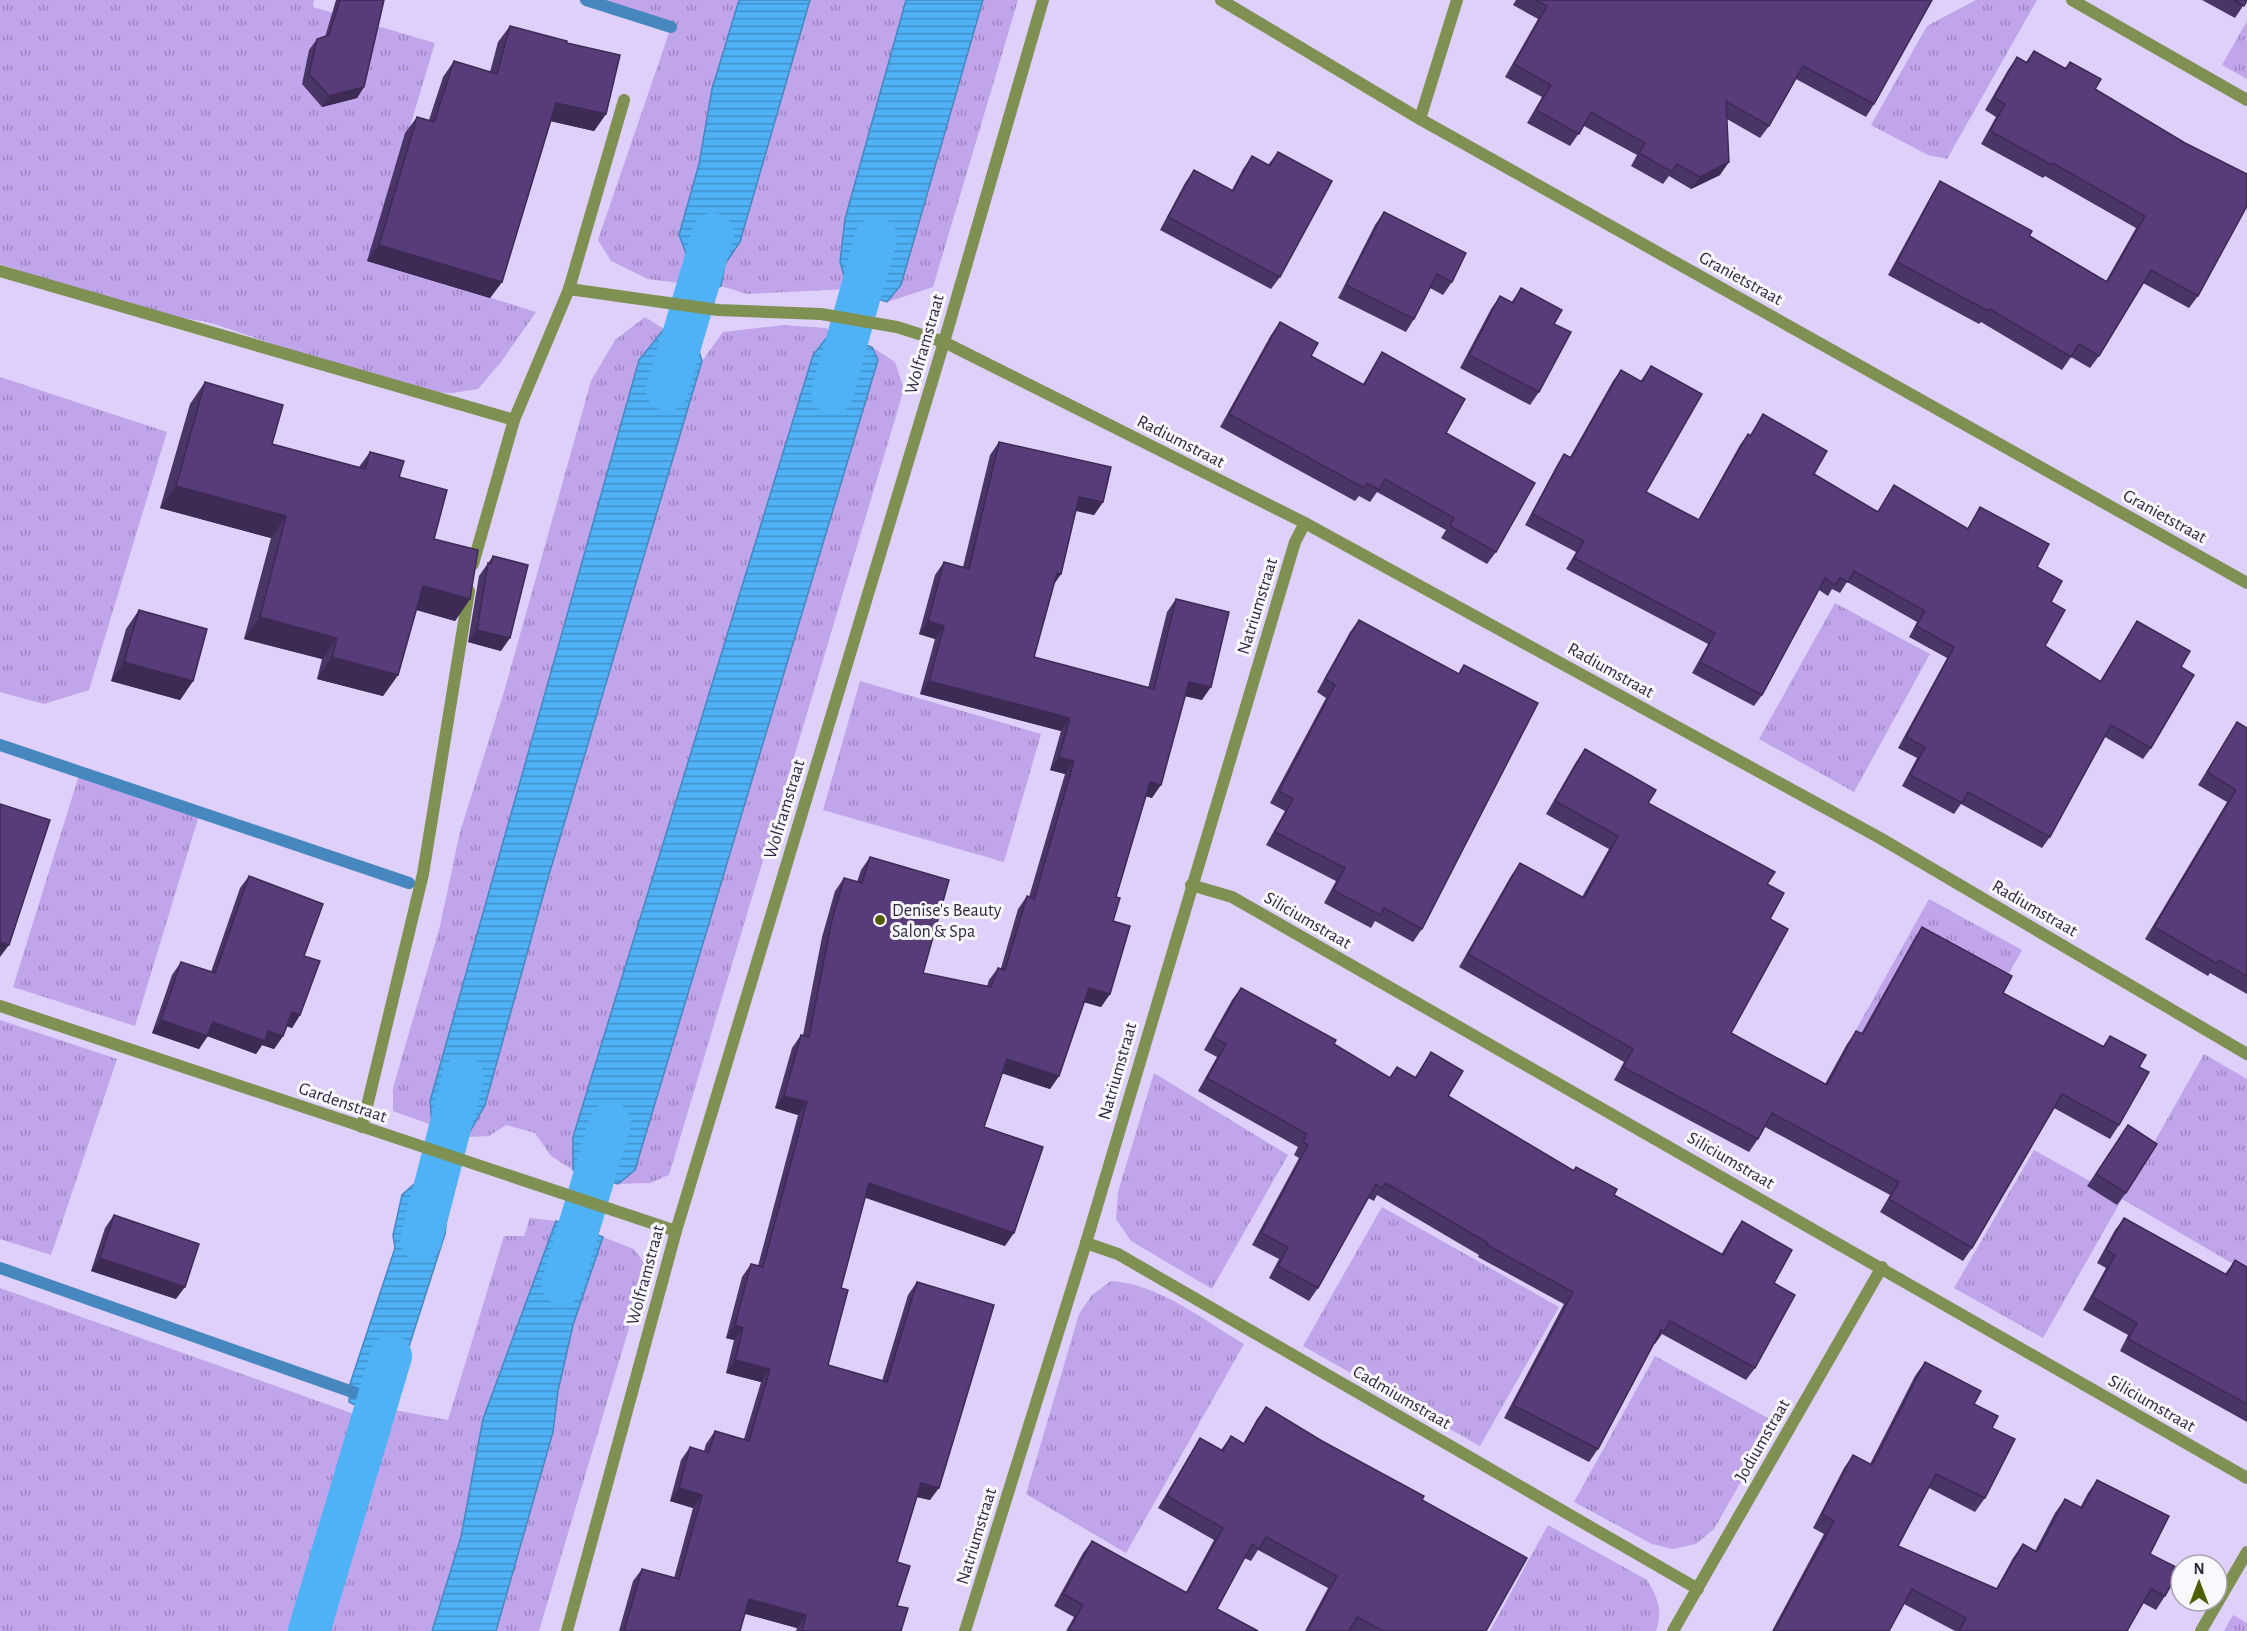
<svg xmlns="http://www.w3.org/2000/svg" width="2247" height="1631" font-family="'Alegreya Sans',sans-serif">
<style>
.grass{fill:url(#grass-tufts)}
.water{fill:url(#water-rules);stroke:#4687c0;stroke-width:1.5}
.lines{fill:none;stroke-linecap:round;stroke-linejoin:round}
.stream{stroke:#4687c0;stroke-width:12}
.canal{stroke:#4fb1f6;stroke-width:42}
.street{stroke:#7e9052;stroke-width:12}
.wall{fill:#4b3468}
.shaded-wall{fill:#3d2a55}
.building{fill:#573c79;stroke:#3d2a55;stroke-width:1.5}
.poi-dot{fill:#4c5f05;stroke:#faf8ff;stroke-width:2}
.labels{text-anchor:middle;stroke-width:6;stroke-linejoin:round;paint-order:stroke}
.street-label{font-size:18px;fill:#312541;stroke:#faf8ff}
.poi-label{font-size:18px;fill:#312541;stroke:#faf8ff;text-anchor:start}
</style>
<defs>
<pattern id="grass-tufts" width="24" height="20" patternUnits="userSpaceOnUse" patternTransform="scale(1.5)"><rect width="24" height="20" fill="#c0a5ea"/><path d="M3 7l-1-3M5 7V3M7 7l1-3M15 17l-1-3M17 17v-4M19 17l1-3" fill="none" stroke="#9d86bf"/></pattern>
<pattern id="water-rules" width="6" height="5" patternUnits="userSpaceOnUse" patternTransform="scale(1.5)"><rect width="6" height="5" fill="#4fb1f6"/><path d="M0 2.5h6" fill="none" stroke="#4290c9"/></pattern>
</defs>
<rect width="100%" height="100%" fill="#dfcffb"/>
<g class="grass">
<polygon points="0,0 314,0 313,7 435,43 370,260 536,312 501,362 478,389 452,393 414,391 208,322 150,313 0,264"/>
<polygon points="586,0 739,0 712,89 699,164 679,235 687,256 679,283 648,279 611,261 598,240 671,27"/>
<polygon points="810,0 906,0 845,219 840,262 848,289 747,294 721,286 725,264 740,242"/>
<polygon points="983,0 1018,0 933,287 887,302 901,285"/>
<polygon points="1976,0 2037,0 1947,159 1928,155 1871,125 1927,26"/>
<polygon points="2247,21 2247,79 2222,65"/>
<polygon points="645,317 664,329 639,360 430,1101 432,1125 393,1111 393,1088 440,926 460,832 504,692 591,381 615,340"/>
<polygon points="784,325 826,328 844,338 828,336 813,355 573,1137 573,1170 551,1156 535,1133 506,1125 489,1136 468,1137 485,1105 548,878 702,361 723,332"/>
<polygon points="872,347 895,362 904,389 669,1175 650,1183 618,1184 635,1170 878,360"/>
<polygon points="0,377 167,432 89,690 44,704 0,692"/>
<polygon points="1835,603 1930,654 1854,792 1759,739"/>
<polygon points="860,681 1041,734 1004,862 823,810"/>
<polygon points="80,772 200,812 135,1026 13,987"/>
<polygon points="1929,899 2022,950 1944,1088 1852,1037"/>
<polygon points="0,1020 117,1059 51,1255 0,1239"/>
<polygon points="2204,1054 2247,1079 2247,1272 2122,1199 2043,1338 1954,1288 2034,1150 2122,1199"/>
<polygon points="1154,1073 1288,1155 1212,1289 1131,1241 1116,1219 1118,1192"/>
<polygon points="1382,1207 1559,1307 1480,1446 1303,1346"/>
<polygon points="530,1218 556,1221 483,1419 461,1537 432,1631 0,1631 0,1288 374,1421 389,1409 448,1420 504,1236 524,1236"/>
<polygon points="603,1237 634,1249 647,1267 539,1631 496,1631 553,1432 558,1391 573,1325"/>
<path d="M1111,1281C1159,1284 1203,1320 1244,1344L1126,1553L1026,1494L1079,1314L1092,1295Z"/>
<polygon points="1655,1356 1775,1422 1714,1529 1696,1544 1673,1549 1652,1544 1574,1502"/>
<path d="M1548,1525L1647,1580C1658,1598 1663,1611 1656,1631H1490Z"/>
<polygon points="2233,1615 2247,1623 2247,1631 2224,1631"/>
</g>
<g class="water">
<polygon points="739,0 810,0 740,242 725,264 721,286 711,291 679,283 687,256 679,235 699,164 712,89"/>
<polygon points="906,0 983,0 901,285 887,302 848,289 840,262 845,219"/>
<polygon points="664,329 695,338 702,361 548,878 485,1105 467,1137 432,1125 430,1101 639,360"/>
<polygon points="828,336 844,338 872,347 878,360 635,1170 618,1184 573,1170 573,1137 813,355"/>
<polygon points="421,1178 443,1190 448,1208 445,1234 389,1409 367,1411 349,1402 350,1384 395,1248 393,1235 402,1195"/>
<polygon points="556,1221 603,1237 573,1325 558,1391 553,1432 496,1631 432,1631 461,1537 483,1419"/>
</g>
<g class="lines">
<g class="stream">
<polyline points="586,0 671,27"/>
<polyline points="0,745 409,883"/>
<polyline points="0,1268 364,1396"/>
</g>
<g class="canal">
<polyline points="667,390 713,234"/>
<polyline points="832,394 876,238"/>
<polyline points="421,1240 463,1077"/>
<polyline points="562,1284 610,1123"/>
<polyline points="309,1631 391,1356"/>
</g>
<g class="street">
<polyline points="1221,0 1420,119 2247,583"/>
<polyline points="2072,0 2247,100"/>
<polyline points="1420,119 1457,0"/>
<polyline points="0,271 514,420 569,289 718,310 821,314 897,327 944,342 1305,523 1880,838 2247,1054"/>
<polyline points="569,289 624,100"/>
<polyline points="473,564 514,420"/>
<polyline points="1191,885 1232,897 2247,1478"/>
<polyline points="0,1006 676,1231"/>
<polyline points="362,1127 423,874 469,591"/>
<polyline points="1086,1243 1118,1254 1698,1589"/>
<polyline points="567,1631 676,1231 944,342 1043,0"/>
<polyline points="965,1631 1086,1243 1295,542 1305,523"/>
<polyline points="1673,1631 1882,1267"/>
<polyline points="2201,1631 2247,1552"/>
</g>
</g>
<g class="wall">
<polygon points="336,0 384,0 364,87 357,98 322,107 302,84 309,50 317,39 325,37"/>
<polygon points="1516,0 1932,0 1874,104 1866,117 1796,79 1769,126 1760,138 1727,119 1720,175 1691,189 1669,176 1663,184 1631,166 1637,155 1584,126 1570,146 1527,123 1542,97 1505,77 1538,19 1513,5"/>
<polygon points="2202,0 2247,0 2235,18"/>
<polygon points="510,26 567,43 606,114 594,131 551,121 502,282 490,298 367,261 405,133 417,117 429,120 443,77 454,61 490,72 498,42"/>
<polygon points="2034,51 2065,68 2070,62 2095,89 2198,296 2189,308 2143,283 2099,356 2090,368 2071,357 2062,370 1981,322 1979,324 1888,275 1932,194 1940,181 2106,281 2136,228 2045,176 2043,178 1981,144 1996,117 1985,110 2008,70 2017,57 2026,62"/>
<polygon points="1278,152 1280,277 1271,289 1160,230 1185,183 1194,170 1232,190 1243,169 1252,156 1268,165"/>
<polygon points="1384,212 1452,282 1443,295 1430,288 1414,319 1406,332 1338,298 1375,225"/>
<polygon points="1521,288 1554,324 1539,392 1530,405 1460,368 1491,309 1500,296 1511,303"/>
<polygon points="1280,322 1311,356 1363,384 1374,365 1382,352 1446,433 1496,552 1487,564 1441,538 1446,530 1377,492 1370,502 1359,496 1355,501 1220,427 1271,335"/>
<polygon points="1651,366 1646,492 1698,520 1740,445 1748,434 1750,435 1763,414 1814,474 1878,512 1894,485 1967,529 1980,507 2037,567 2051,602 2045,646 2100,681 2130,632 2137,621 2181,667 2151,748 2143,759 2105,737 2050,837 2042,848 1961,804 1954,814 1902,786 1917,758 1898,748 1947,658 1909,637 1917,622 1847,582 1840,593 1832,589 1828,596 1819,590 1762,695 1754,706 1692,673 1708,644 1566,569 1576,552 1525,525 1557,465 1564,454 1570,457 1613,381 1621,370 1640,382"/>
<polygon points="205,382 272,444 359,467 370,452 399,477 470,599 455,621 416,610 398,675 383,696 317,679 322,659 244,639 271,538 160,508 190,404"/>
<polygon points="999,442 1103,502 1094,515 1076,511 1061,574 1053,585 1034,657 1148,688 1167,612 1176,599 1202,700 1185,696 1152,798 1146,796 1116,897 1113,921 1110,994 1101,1007 1084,1002 1059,1076 1050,1089 1002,1073 984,1127 1005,1246 865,1197 841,1288 828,1365 882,1381 908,1295 917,1282 930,1500 917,1497 897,1562 897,1606 901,1631 796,1631 797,1628 745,1614 740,1631 619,1631 633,1581 642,1569 674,1578 693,1508 670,1501 681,1460 690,1447 704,1451 706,1444 715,1431 744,1439 761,1382 726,1373 734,1340 726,1338 742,1277 751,1264 758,1266 798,1115 775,1108 792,1048 801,1035 803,1035 822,937 835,891 844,878 857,882 861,870 870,857 923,973 987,986 989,980 998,968 1001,968 1018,909 1027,896 1029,897 1065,774 1050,770 1061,731 920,694 935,639 919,634 935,575 944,562 963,567 990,455"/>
<polygon points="493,556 501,651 468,642 479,576"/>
<polygon points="139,610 193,681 180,700 111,681 126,629"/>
<polygon points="1359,620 1458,674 1464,665 1422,929 1413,942 1375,921 1371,928 1324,903 1336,881 1266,845 1285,811 1270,803 1326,698 1317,692 1350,632"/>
<polygon points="2237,722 2247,728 2247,994 2210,973 2208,976 2145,939 2227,802 2198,785 2229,735"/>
<polygon points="1585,749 1648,803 1767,884 1770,919 1731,1033 1825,1084 1847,1044 1856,1031 1861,1034 1913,941 1922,927 2003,993 2103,1046 2110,1036 2139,1067 2119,1125 2110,1139 2054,1108 1972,1248 1963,1261 1880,1212 1890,1195 1765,1127 1758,1139 1749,1152 1614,1080 1624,1062 1459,967 1511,876 1520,863 1582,897 1609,849 1546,814 1576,762"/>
<polygon points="249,876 304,956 300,1015 292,1028 287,1026 283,1036 274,1049 262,1045 256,1054 208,1036 199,1049 152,1033 172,975 181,962 211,972 240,888"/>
<polygon points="1241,988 1389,1078 1397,1067 1415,1077 1431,1052 1448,1096 1573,1170 1576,1167 1614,1195 1721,1255 1733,1234 1742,1221 1774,1283 1755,1368 1746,1380 1662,1334 1655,1344 1654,1344 1598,1449 1589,1462 1504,1418 1564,1304 1478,1257 1479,1255 1377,1195 1374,1201 1368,1198 1318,1288 1309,1301 1269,1278 1279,1259 1252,1245 1299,1158 1294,1155 1298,1147 1198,1091 1217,1057 1204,1050 1232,1000"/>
<polygon points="2128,1125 2126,1193 2117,1205 2087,1186"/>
<polygon points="114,1215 176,1299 91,1271 105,1228"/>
<polygon points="2124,1218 2225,1274 2235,1260 2247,1267 2247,1422 2120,1351 2128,1335 2083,1310 2106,1268 2097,1263 2115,1230"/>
<polygon points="1925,1362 1974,1404 1992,1428 1985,1498 1975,1512 1929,1488 1898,1546 1996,1589 2013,1558 2023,1544 2035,1551 2055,1513 2065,1499 2080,1508 2088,1493 2097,1480 2150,1554 2165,1596 2156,1610 2143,1603 2127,1631 1955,1631 1904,1604 1889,1631 1772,1631 1824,1534 1813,1528 1844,1468 1853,1455 1870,1464 1915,1376"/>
<polygon points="1266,1407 1322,1441 1422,1500 1486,1631 1305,1631 1328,1588 1258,1550 1251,1561 1244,1558 1217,1609 1258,1631 1066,1631 1074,1617 1054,1606 1083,1553 1092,1541 1186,1592 1214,1540 1158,1508 1192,1451 1200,1438 1221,1450 1231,1436 1243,1444 1257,1419"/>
</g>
<g class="shaded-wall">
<polygon points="364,87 357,98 322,107 329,96"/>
<polygon points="556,103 606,114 594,131 545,120"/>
<polygon points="1729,162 1720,175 1691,189 1700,177"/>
<polygon points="379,245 502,282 490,298 367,261"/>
<polygon points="176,486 286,516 271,538 160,508"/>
<polygon points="1079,497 1103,502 1094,515 1070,509"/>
<polygon points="1057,573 1061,574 1052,587"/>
<polygon points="423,586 470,599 455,621 407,607"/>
<polygon points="260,617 337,638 322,659 244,639"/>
<polygon points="928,621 944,626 935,639 919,634"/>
<polygon points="477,630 510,638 501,651 468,642"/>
<polygon points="332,657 398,675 383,696 317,679"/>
<polygon points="124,662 193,681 180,700 111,681"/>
<polygon points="929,681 1070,718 1061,731 920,694"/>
<polygon points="1189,682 1211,687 1202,700 1180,695"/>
<polygon points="1059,757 1074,761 1065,774 1050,770"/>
<polygon points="1150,782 1161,785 1152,798 1141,795"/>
<polygon points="0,942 9,945 0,957"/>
<polygon points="1089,988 1110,994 1101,1007 1080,1001"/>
<polygon points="292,1012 300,1015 292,1028 283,1025"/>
<polygon points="161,1020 207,1036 199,1049 152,1033"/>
<polygon points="213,1022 268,1031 283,1036 274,1049 262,1045 256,1054 204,1035"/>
<polygon points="1007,1059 1059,1076 1050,1089 998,1072"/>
<polygon points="784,1096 807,1102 798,1115 775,1108"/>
<polygon points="869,1183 1014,1233 1005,1246 860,1196"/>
<polygon points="100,1258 185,1287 176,1299 91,1271"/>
<polygon points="735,1325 743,1328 734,1340 726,1338"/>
<polygon points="735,1360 770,1369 761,1382 726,1373"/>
<polygon points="921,1483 939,1488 930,1500 912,1496"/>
<polygon points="679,1488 702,1495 693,1508 670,1501"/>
<polygon points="749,1599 806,1615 797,1628 740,1612"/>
</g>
<g class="building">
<polygon points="340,0 384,0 364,87 329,96 309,74 317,39 329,35"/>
<polygon points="1535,0 1932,0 1874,104 1803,66 1769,126 1726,101 1729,162 1700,177 1677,164 1672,172 1639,153 1645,143 1591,112 1579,134 1536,110 1551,85 1514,64 1547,6"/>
<polygon points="2234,0 2247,0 2244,6"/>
<polygon points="510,26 567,41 567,43 620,55 606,114 556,103 502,282 379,245 417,117 434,122 454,61 497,74"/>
<polygon points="2034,51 2066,69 2070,62 2101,79 2095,89 2185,143 2247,174 2247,206 2198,296 2151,270 2099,356 2079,344 2071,357 1990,309 1988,311 1897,262 1940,181 2032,231 2029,236 2107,282 2145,216 2053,163 2052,165 1990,131 2005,104 1994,98 2017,57 2027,63"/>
<polygon points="1278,152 1332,181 1280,277 1168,217 1194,170 1233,191 1252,156 1270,166"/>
<polygon points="1384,212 1466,253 1452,282 1437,274 1414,319 1346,285"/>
<polygon points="1521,288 1562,310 1554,324 1571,332 1539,392 1469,355 1500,296 1513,303"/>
<polygon points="1280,322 1318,343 1311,356 1364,385 1382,352 1465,399 1446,433 1535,483 1496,552 1450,526 1454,518 1385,479 1379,490 1367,483 1364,488 1229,414"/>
<polygon points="1651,366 1702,394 1646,492 1699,520 1748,434 1751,436 1763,414 1827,451 1814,474 1878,512 1894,485 1968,529 1980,507 2049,544 2037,567 2062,581 2051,602 2065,610 2045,646 2101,682 2137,621 2190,651 2181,667 2194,675 2151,748 2111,725 2050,837 1968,792 1962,803 1910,775 1925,747 1906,737 1954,647 1916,626 1925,611 1854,571 1848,582 1840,578 1835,585 1825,578 1762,695 1700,662 1715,633 1574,558 1584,541 1532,514 1564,454 1571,458 1621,370 1642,382"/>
<polygon points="205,382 283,405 272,444 365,469 370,452 404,461 399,477 447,490 434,539 478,550 470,599 423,586 398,675 332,657 337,638 260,617 286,516 176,486"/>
<polygon points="999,442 1111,467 1103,502 1079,497 1061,574 1057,573 1034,657 1154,689 1176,599 1229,612 1211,687 1189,682 1161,785 1150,782 1116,897 1120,898 1113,921 1130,926 1110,994 1089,988 1059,1076 1007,1059 984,1127 1043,1147 1014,1233 869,1183 841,1288 848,1290 828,1365 887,1382 917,1282 994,1305 939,1488 921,1483 897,1562 910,1566 897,1606 908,1608 901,1631 802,1631 806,1615 749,1599 740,1631 624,1631 642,1569 679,1579 702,1495 679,1488 690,1447 709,1453 715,1431 749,1441 770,1369 735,1360 743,1328 735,1325 751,1264 763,1267 807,1102 784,1096 801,1035 809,1037 831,924 844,878 862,883 870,857 949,880 923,973 991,987 998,968 1005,970 1027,896 1034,899 1074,761 1059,757 1070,718 929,681 944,626 928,621 944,562 969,569"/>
<polygon points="493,556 528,565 510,638 477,630 488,563 491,564"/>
<polygon points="139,610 207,629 193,681 124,662"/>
<polygon points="1359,620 1459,674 1464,665 1538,703 1422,929 1384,908 1380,915 1333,890 1345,868 1275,832 1293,799 1279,791 1335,685 1325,679"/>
<polygon points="2237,722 2247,728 2247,976 2219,960 2216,963 2154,927 2236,790 2207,772"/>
<polygon points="1585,749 1656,790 1648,803 1775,872 1767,884 1784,893 1770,919 1788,929 1731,1033 1827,1085 1856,1031 1863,1034 1922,927 2012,976 2003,993 2104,1047 2110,1036 2146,1055 2139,1067 2149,1072 2119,1125 2062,1094 1972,1248 1889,1199 1899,1182 1772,1113 1758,1139 1623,1067 1633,1049 1468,954 1520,863 1584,898 1618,836 1555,801"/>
<polygon points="0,804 50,820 9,945 0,942"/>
<polygon points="249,876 323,904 304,956 320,961 300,1015 292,1012 283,1036 268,1031 265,1041 213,1022 207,1036 161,1020 181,962 215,973"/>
<polygon points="1241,988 1336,1040 1334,1044 1390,1078 1397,1067 1416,1078 1431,1052 1463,1071 1448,1096 1574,1171 1576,1167 1617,1189 1614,1195 1723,1255 1742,1221 1792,1250 1774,1283 1795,1295 1755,1368 1670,1321 1664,1332 1661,1330 1598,1449 1513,1405 1573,1292 1487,1245 1488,1243 1386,1183 1382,1188 1376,1184 1318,1288 1278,1266 1288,1247 1261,1233 1308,1145 1303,1142 1307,1134 1207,1078 1226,1044 1213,1037"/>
<polygon points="2128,1125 2157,1144 2126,1193 2096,1174"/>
<polygon points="114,1215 199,1244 185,1287 100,1258"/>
<polygon points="2124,1218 2227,1275 2235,1260 2247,1267 2247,1404 2128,1339 2137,1323 2092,1297 2115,1255 2106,1250"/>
<polygon points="1925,1362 1981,1391 1974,1404 1998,1416 1992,1428 2015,1439 1985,1498 1936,1474 1898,1546 1997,1589 2023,1544 2037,1552 2065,1499 2082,1508 2097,1480 2169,1516 2150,1554 2180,1569 2165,1596 2151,1589 2127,1631 1959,1631 1966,1618 1912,1589 1889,1631 1774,1631 1834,1521 1822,1514 1853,1455 1872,1465"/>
<polygon points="1266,1407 1322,1441 1424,1496 1422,1500 1527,1558 1486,1631 1383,1631 1357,1617 1349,1631 1307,1631 1337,1576 1266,1537 1259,1549 1252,1544 1217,1609 1258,1631 1072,1631 1069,1629 1083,1605 1063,1594 1092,1541 1187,1593 1223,1528 1167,1496 1200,1438 1223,1451 1231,1436 1244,1444"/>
</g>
<circle class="poi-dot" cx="880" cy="920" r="6"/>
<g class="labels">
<g class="street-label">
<text transform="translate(1741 278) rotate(29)" y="6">Granietstraat</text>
<text transform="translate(924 344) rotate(-74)" y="6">Wolframstraat</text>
<text transform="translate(1181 441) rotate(27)" y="6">Radiumstraat</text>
<text transform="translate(2165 516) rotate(29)" y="6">Granietstraat</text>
<text transform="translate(1257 606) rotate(-73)" y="6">Natriumstraat</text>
<text transform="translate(1611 670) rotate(29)" y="6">Radiumstraat</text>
<text transform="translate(784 809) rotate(-73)" y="6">Wolframstraat</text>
<text transform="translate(2035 908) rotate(30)" y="6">Radiumstraat</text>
<text transform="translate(1308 920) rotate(30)" y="6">Siliciumstraat</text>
<text transform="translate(1117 1071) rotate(-74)" y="6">Natriumstraat</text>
<text transform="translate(343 1102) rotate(19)" y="6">Gardenstraat</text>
<text transform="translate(1731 1160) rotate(30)" y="6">Siliciumstraat</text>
<text transform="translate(645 1275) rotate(-75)" y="6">Wolframstraat</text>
<text transform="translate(1402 1397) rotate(30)" y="6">Cadmiumstraat</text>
<text transform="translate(2152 1403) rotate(30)" y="6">Siliciumstraat</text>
<text transform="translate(1762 1440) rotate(-60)" y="6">Jodiumstraat</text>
<text transform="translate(976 1536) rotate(-73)" y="6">Natriumstraat</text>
</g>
<g class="poi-label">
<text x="892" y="916">Denise's Beauty<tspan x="892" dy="21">Salon &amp; Spa</tspan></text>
</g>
</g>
<g transform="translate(2199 1583)"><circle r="28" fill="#faf8ff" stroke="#aaa4b3" stroke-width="1.5"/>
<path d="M0-4.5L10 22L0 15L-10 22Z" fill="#4c5f05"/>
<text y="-9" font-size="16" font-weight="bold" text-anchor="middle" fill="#312541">N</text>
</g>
</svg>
